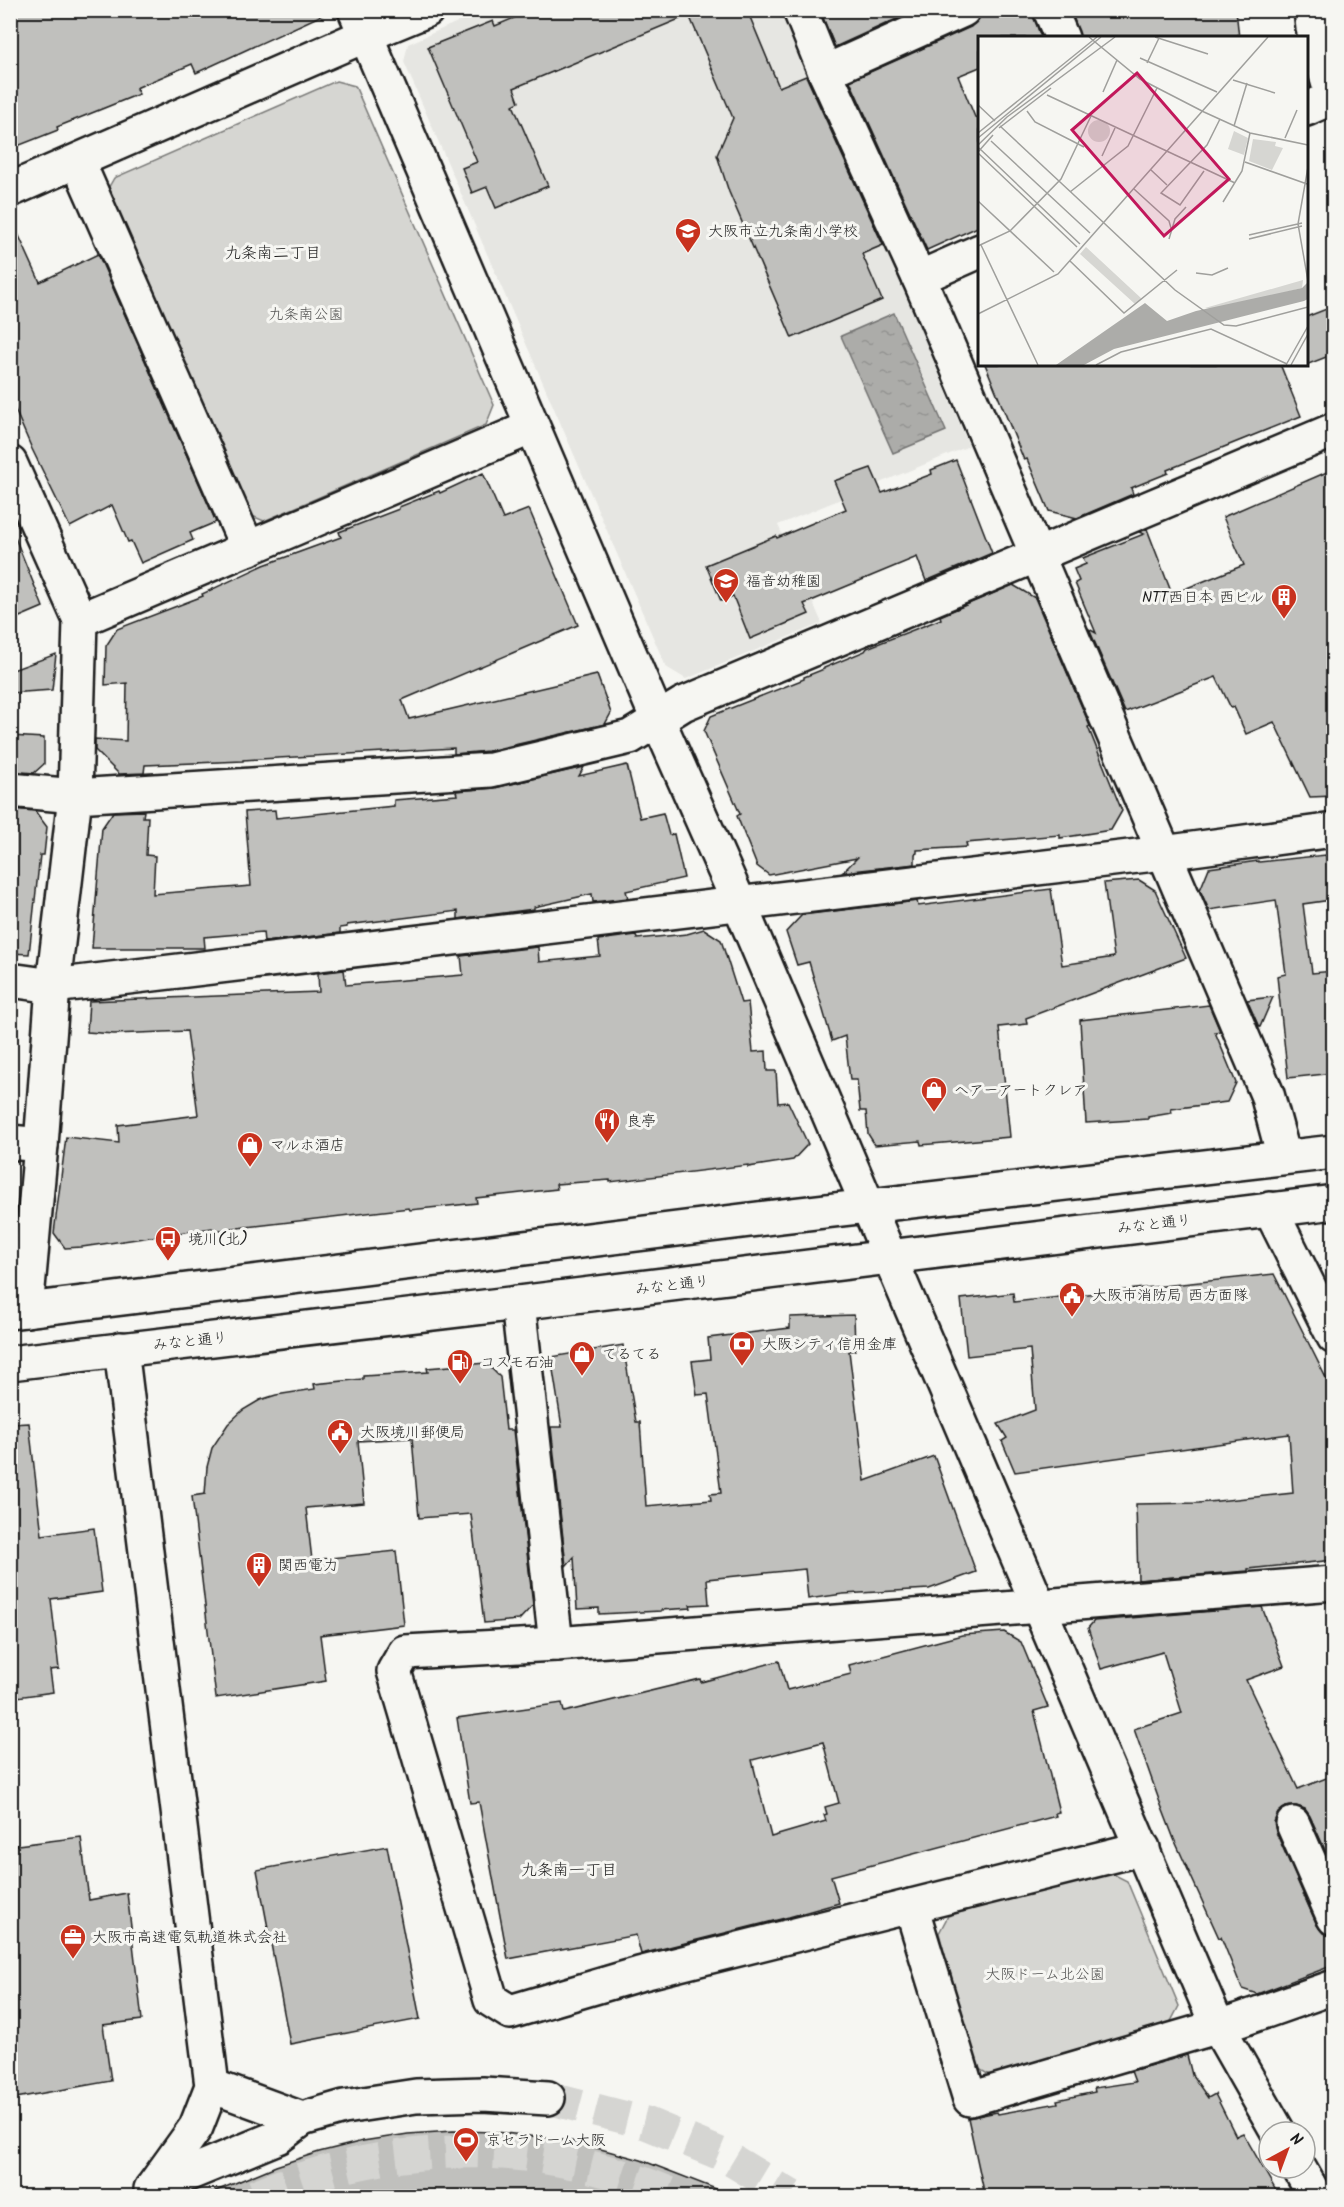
<svg xmlns="http://www.w3.org/2000/svg" width="1344" height="2207" font-family="Kalam,'Klee One',sans-serif">
<style>
.built{fill:#e6e6e2}
.green{fill:#d6d6d2;stroke:#797977;stroke-width:1.5}
.water{fill:url(#water-ripples);stroke:#727271;stroke-width:1.5}
.building{fill:#c0c0bd;stroke:#1c1c1c;stroke-width:1.5;fill-rule:evenodd}
.lines{fill:none;stroke-linecap:round;stroke-linejoin:round}
.minor-tunnel{stroke:#d5d5d2;stroke-width:33;stroke-dasharray:33 16;stroke-linecap:butt}
.minor-casing{stroke:#1c1c1c;stroke-width:38}
.highway-casing{stroke:#1c1c1c;stroke-width:38}
.minor{stroke:#f6f6f2;stroke-width:33}
.highway{stroke:#f6f6f2;stroke-width:33}
.labels{text-anchor:middle;stroke-width:6;stroke-linejoin:round;paint-order:stroke}
.poi-label{font-size:15px;fill:#1c1c1c;stroke:#f6f6f2;text-anchor:start}
.park-label{font-size:15px;fill:#545453;stroke:#f6f6f2}
.street-label{font-size:15px;fill:#1c1c1c;stroke:#f6f6f2}
.neighbourhood-label{font-size:16px;fill:#1c1c1c;stroke:#f6f6f2}
.inset-road{fill:none;stroke:#9f9f9c;stroke-width:1.5}
.view{fill:#c2185b;fill-opacity:0.15;stroke:#c2185b;stroke-width:3}
.inset-edge{fill:none;stroke:#1c1c1c;stroke-width:3}
</style>
<defs>
<pattern id="water-ripples" width="26" height="14" patternUnits="userSpaceOnUse" patternTransform="scale(1.5)"><rect width="26" height="14" fill="#acaca9"/><path d="M2 4q2-2 4 0t4 0M15 11q2-2 4 0t4 0" fill="none" stroke="#939391"/></pattern>
</defs>
<rect width="100%" height="100%" fill="#f6f6f2"/>
<filter id="ink" filterUnits="userSpaceOnUse"><feTurbulence type="fractalNoise" baseFrequency=".0167" numOctaves="2"/><feDisplacementMap in="SourceGraphic" scale="12" xChannelSelector="R" yChannelSelector="G"/><feConvolveMatrix kernelMatrix="1 2 1 2 8 2 1 2 1" color-interpolation-filters="sRGB"/></filter>
<g filter="url(#ink)">
<polygon class="built" points="482,11 787,11 969,446 778,525 822,623 686,679 666,667 404,62 408,44"/>
<g class="green">
<polygon points="336,81 355,86 494,405 486,425 264,521 245,513 106,192 114,178"/>
<polygon points="1107,1871 1127,1881 1179,2006 1170,2023 991,2076 974,2066 939,1933 948,1916"/>
</g>
<polygon class="water" points="894,313 946,431 893,453 841,336"/>
<g class="building">
<polygon points="10,10 333,10 196,73 192,64 136,88 139,94 57,127 58,130 10,149"/>
<polygon points="533,10 747,10 779,87 806,76 883,245 862,254 882,300 792,338 729,192 717,155 733,118 689,15 514,88 519,102 513,105 548,186 496,208 487,187 472,193 462,168 477,162 428,47 493,21 495,26"/>
<polygon points="820,10 916,10 835,47"/>
<polygon points="996,10 1032,10 1041,38 980,38 980,67 958,76 975,117 980,118 980,226 927,250 850,81 971,27 980,17"/>
<polygon points="1071,10 1236,10 1239,38 1080,38"/>
<polygon points="10,216 40,282 98,254 216,522 190,533 193,540 141,563 131,541 128,542 112,505 70,527 32,449 10,398"/>
<polygon points="1334,306 1334,354 1306,365 1306,317"/>
<polygon points="985,364 1280,364 1301,416 1167,470 1168,473 1131,488 1133,494 1077,518 1049,511 1027,459 1024,460"/>
<polygon points="956,460 992,553 926,581 917,557 804,604 809,614 750,639 733,596 721,601 706,565 776,536 777,538 846,509 834,481 871,468 882,493 932,474 931,470"/>
<polygon points="1334,469 1334,796 1310,797 1274,722 1246,734 1234,707 1231,708 1216,677 1125,712 1089,629 1096,633 1075,583 1079,581 1074,569 1086,564 1083,558 1144,534 1139,532 1147,529 1172,594 1244,565 1223,517"/>
<polygon points="483,473 503,519 529,509 578,625 402,700 409,719 597,675 611,713 605,724 488,751 454,754 454,748 243,760 243,761 145,765 144,773 119,774 95,750 95,739 126,741 127,683 105,685 106,646 117,629 203,596 202,594 264,565 341,537 339,532 399,509 399,507 439,491 440,493"/>
<polygon points="10,530 12,530 43,607 10,621"/>
<polygon points="1013,585 1035,598 1090,726 1088,727 1122,811 1111,830 1060,838 1060,835 966,843 967,847 917,850 917,853 915,854 915,864 843,872 857,858 769,875 757,866 737,816 740,814 704,731 711,716 804,679 804,677 824,669 824,668 865,651 867,648 941,619 940,616"/>
<polygon points="56,654 52,690 10,693 10,671"/>
<polygon points="10,736 44,738 44,764 34,773 10,771"/>
<polygon points="627,765 640,818 663,813 669,835 674,834 684,878 626,891 628,898 593,902 592,894 534,907 534,909 458,919 458,911 347,925 347,927 340,928 340,933 264,942 263,932 204,937 205,948 92,948 102,828 113,812 144,811 143,817 148,817 146,855 155,856 153,894 251,886 245,812 275,810 276,818 394,806 394,800 457,795 456,791 495,788 584,767 579,776"/>
<polygon points="10,809 35,811 47,827 44,855 40,855 29,954 10,953"/>
<polygon points="1326,855 1331,900 1303,904 1312,973 1334,971 1334,1073 1288,1078 1277,976 1286,974 1276,900 1209,910 1200,890 1209,868 1258,861 1259,862"/>
<polygon points="1139,880 1155,890 1186,958 1026,1018 1027,1024 999,1027 1010,1137 921,1145 920,1141 875,1145 868,1134 866,1111 860,1111 857,1080 850,1080 845,1036 832,1041 809,962 797,965 786,932 802,915 917,901 918,906 1051,889 1062,965 1114,957 1104,883"/>
<polygon points="704,929 721,940 741,1003 748,1002 753,1052 766,1051 767,1071 776,1071 778,1103 788,1102 808,1144 793,1160 748,1167 748,1165 610,1182 610,1180 556,1184 557,1189 476,1198 477,1203 410,1210 409,1208 212,1231 212,1228 82,1247 65,1248 54,1233 66,1137 119,1143 118,1125 198,1115 187,1031 114,1034 87,1032 89,1001 319,992 318,973 344,970 346,985 463,975 461,956 538,947 539,962 600,956 598,940 636,935 637,939 687,934"/>
<polygon points="1273,997 1260,1027 1259,1027 1247,1000"/>
<polygon points="1209,1005 1220,1031 1215,1032 1236,1083 1227,1102 1171,1109 1172,1113 1148,1117 1148,1119 1086,1123 1080,1020"/>
<polygon points="1274,1274 1334,1394 1334,1560 1248,1569 1248,1571 1138,1580 1136,1504 1199,1503 1293,1493 1289,1434 1015,1472 1002,1441 1007,1438 998,1424 1035,1410 1030,1349 967,1356 961,1299 1013,1293 1014,1302"/>
<polygon points="854,1315 855,1350 849,1351 865,1481 934,1456 976,1572 929,1589 843,1594 808,1599 805,1569 707,1579 709,1604 690,1605 691,1608 661,1610 661,1611 599,1614 599,1608 577,1609 574,1557 566,1566 551,1427 562,1427 551,1357 623,1345 636,1422 640,1422 646,1506 711,1500 710,1494 721,1493 708,1394 697,1395 692,1361 710,1359 708,1338 790,1328 790,1317"/>
<polygon points="486,1363 500,1377 506,1430 513,1430 533,1605 519,1620 484,1623 471,1514 419,1518 412,1438 358,1441 364,1503 306,1508 312,1560 396,1551 404,1625 320,1635 326,1681 216,1698 192,1496 205,1494 207,1467 212,1448 228,1424 243,1410 260,1400 276,1395 315,1389 314,1384 363,1379 363,1376 428,1372 427,1368"/>
<polygon points="29,1423 42,1535 94,1528 102,1592 51,1599 59,1669 50,1670 53,1692 10,1698 10,1424"/>
<polygon points="1262,1607 1284,1666 1246,1680 1298,1789 1334,1775 1334,1870 1310,1816 1305,1809 1296,1806 1286,1807 1278,1813 1274,1822 1276,1832 1317,1925 1323,1933 1334,1936 1334,1965 1257,1994 1242,1989 1221,1937 1219,1938 1174,1839 1159,1800 1134,1729 1182,1713 1163,1652 1101,1669 1088,1628 1094,1621"/>
<path d="M1004,1632L1021,1642L1048,1707L1034,1711L1059,1812L1055,1813L1056,1816L831,1876L839,1903L789,1917L641,1954L636,1935L508,1959L479,1802L470,1803L457,1718L562,1703L564,1712L700,1679L701,1682L779,1661L787,1690L851,1674L849,1665L962,1635ZM823,1742L839,1803L825,1807L827,1814L824,1815L826,1821L771,1837L752,1760Z"/>
<polygon points="81,1837 89,1900 127,1893 142,2020 103,2025 111,2081 10,2099 10,1846"/>
<polygon points="387,1846 420,2019 290,2044 257,1870"/>
<polygon points="1187,2055 1192,2075 1208,2098 1215,2094 1236,2136 1243,2133 1279,2196 985,2196 968,2118 997,2112 998,2114 1058,2103 1057,2100 1095,2092 1094,2088 1135,2082 1131,2071"/>
<polygon points="453,2131 497,2132 571,2141 641,2160 729,2194 729,2196 204,2196 276,2166 319,2152 363,2141 408,2134"/>
</g>
<g class="lines">
<g class="minor-tunnel">
<polyline points="548,2098 646,2123 723,2155 791,2196"/>
<path d="M255,2196C394,2138 537,2136 676,2196"/>
</g>
<g class="minor-casing">
<g id="minor">
<polyline points="355,10 658,720 739,903 1217,2025 1278,2132"/>
<polyline points="800,10 825,72 919,278 1267,1094 1284,1157"/>
<polyline points="1050,10 1062,38"/>
<polyline points="1311,10 1313,28 1334,103"/>
<polyline points="825,72 963,10"/>
<polyline points="1306,109 1331,98"/>
<polyline points="78,162 248,549"/>
<polyline points="10,190 366,35 427,10"/>
<polyline points="919,278 980,251"/>
<polyline points="10,463 80,620 75,796 53,986 41,1145 26,1310"/>
<polyline points="80,620 532,427"/>
<polyline points="10,790 75,796 491,770 630,737 683,704 1334,430"/>
<polyline points="10,980 53,986 1163,853 1334,830"/>
<polyline points="10,1142 41,1145"/>
<polyline points="1270,1209 1334,1337"/>
<polyline points="518,1303 556,1644"/>
<polyline points="121,1349 212,2086 196,2127 152,2188"/>
<polyline points="1293,1824 1334,1918"/>
<polyline points="1143,1848 639,1974 510,2012 491,2000 394,1671 405,1652 556,1644 1334,1583"/>
<polyline points="911,1906 970,2099 1240,2020 1334,1987"/>
<polyline points="212,2086 302,2119"/>
<polyline points="1299,2168 1315,2196"/>
<polyline points="151,2189 278,2137 302,2119 344,2107 416,2096 483,2094 548,2098"/>
</g>
</g>
<g class="highway-casing">
<g id="highway">
<polyline points="10,1312 782,1216 1334,1152"/>
<polyline points="10,1363 518,1303 1334,1202"/>
</g>
</g>
<use href="#minor" class="minor"/>
<use href="#highway" class="highway"/>
</g>
</g>
<defs>
<g id="school-pin" transform="scale(1.35)"><path d="M0 17L-7.5 6A9.5 9.5 0 1 1 7.5 6Z" fill="#c8321e" stroke="#f6f6f2"/><path d="M0-5L7-2L0 1L-7-2ZM-4 1L0 2.5L4 1V4Q0 6-4 4Z" fill="#fff"/></g>
<g id="building-pin" transform="scale(1.35)"><path d="M0 17L-7.5 6A9.5 9.5 0 1 1 7.5 6Z" fill="#c8321e" stroke="#f6f6f2"/><path d="M-4-6H4V6H1V3H-1V6H-4ZM-2.5-4.3h1.7v1.8h-1.7ZM.8-4.3h1.7v1.8H.8ZM-2.5-1h1.7V.8h-1.7ZM.8-1h1.7V.8H.8Z" fill="#fff"/></g>
<g id="shop-pin" transform="scale(1.35)"><path d="M0 17L-7.5 6A9.5 9.5 0 1 1 7.5 6Z" fill="#c8321e" stroke="#f6f6f2"/><path d="M-5-2.5h2.3a2.7 3.5 0 0 1 5.4 0H5L5.5 6h-11ZM-1.5-2.5h3a1.5 2.3 0 0 0-3 0Z" fill="#fff"/></g>
<g id="restaurant-pin" transform="scale(1.35)"><path d="M0 17L-7.5 6A9.5 9.5 0 1 1 7.5 6Z" fill="#c8321e" stroke="#f6f6f2"/><path d="M-5-6h1v4h1v-4h1v4h1v-4h1v5L-1.5 .5V6h-2V.5L-5-1ZM5-6V6H3V1.5H1.5Q1.5-4 5-6Z" fill="#fff"/></g>
<g id="bus-pin" transform="scale(1.35)"><path d="M0 17L-7.5 6A9.5 9.5 0 1 1 7.5 6Z" fill="#c8321e" stroke="#f6f6f2"/><path d="M-5-6H5V4H4V6H2V4H-2V6H-4V4H-5ZM-3.5-4V0h7V-4ZM-3.5 1.2v1.5H-2V1.2ZM2 1.2v1.5H3.5V1.2Z" fill="#fff"/></g>
<g id="civic-pin" transform="scale(1.35)"><path d="M0 17L-7.5 6A9.5 9.5 0 1 1 7.5 6Z" fill="#c8321e" stroke="#f6f6f2"/><path d="M-.6-6.5H3V-4.5H.6V-3L4-1V1h2V6H-6V1h2V-1L-.6-3ZM-1.2 2.5V6h2.4V2.5Z" fill="#fff"/></g>
<g id="bank-pin" transform="scale(1.35)"><path d="M0 17L-7.5 6A9.5 9.5 0 1 1 7.5 6Z" fill="#c8321e" stroke="#f6f6f2"/><path d="M-6-4H6V4H-6ZM0-2.3a2.3 2.3 0 1 0 0 4.6a2.3 2.3 0 1 0 0-4.6Z" fill="#fff"/></g>
<g id="fuel-pin" transform="scale(1.35)"><path d="M0 17L-7.5 6A9.5 9.5 0 1 1 7.5 6Z" fill="#c8321e" stroke="#f6f6f2"/><path d="M-5.5-6h7V0h2V4h1.3V-2.5L3-4.5l.8-.8L6-3V5H2.5V1h-1V6h-7ZM-4.2-4.7v3.2H.2V-4.7Z" fill="#fff"/></g>
<g id="office-pin" transform="scale(1.35)"><path d="M0 17L-7.5 6A9.5 9.5 0 1 1 7.5 6Z" fill="#c8321e" stroke="#f6f6f2"/><path d="M-6-3h4V-5.5h4V-3h4V5H-6ZM-1-4.5V-3h2v-1.5ZM-6 0V1H6V0Z" fill="#fff"/></g>
<g id="stadium-pin" transform="scale(1.35)"><path d="M0 17L-7.5 6A9.5 9.5 0 1 1 7.5 6Z" fill="#c8321e" stroke="#f6f6f2"/><path d="M0-5a6.5 5 0 1 0 0 10a6.5 5 0 1 0 0-10ZM-3.5-1.8h7v3.6h-7Z" fill="#fff"/></g>
</defs>
<g fill-rule="evenodd">
<use href="#school-pin" x="688" y="231"/>
<use href="#school-pin" x="726" y="581"/>
<use href="#building-pin" x="1284" y="597"/>
<use href="#shop-pin" x="934" y="1090"/>
<use href="#restaurant-pin" x="607" y="1121"/>
<use href="#shop-pin" x="250" y="1145"/>
<use href="#bus-pin" x="168" y="1239"/>
<use href="#civic-pin" x="1072" y="1295"/>
<use href="#bank-pin" x="742" y="1344"/>
<use href="#shop-pin" x="582" y="1354"/>
<use href="#fuel-pin" x="460" y="1362"/>
<use href="#civic-pin" x="340" y="1432"/>
<use href="#building-pin" x="259" y="1565"/>
<use href="#office-pin" x="73" y="1937"/>
<use href="#stadium-pin" x="466" y="2140"/>
</g>
<g class="labels">
<g class="poi-label">
<text x="708" y="236">大阪市立九条南小学校</text>
<text x="746" y="586">福音幼稚園</text>
<text x="1264" y="602" text-anchor="end">NTT西日本 西ビル</text>
<text x="954" y="1095">ヘアーアートクレア</text>
<text x="626" y="1126">良亭</text>
<text x="270" y="1150">マルホ酒店</text>
<text x="188" y="1244">境川(北)</text>
<text x="1092" y="1300">大阪市消防局 西方面隊</text>
<text x="762" y="1349">大阪シティ信用金庫</text>
<text x="602" y="1359">てるてる</text>
<text x="480" y="1367">コスモ石油</text>
<text x="360" y="1437">大阪境川郵便局</text>
<text x="278" y="1570">関西電力</text>
<text x="92" y="1942">大阪市高速電気軌道株式会社</text>
<text x="486" y="2145">京セラドーム大阪</text>
</g>
<g class="park-label">
<text x="306" y="319">九条南公園</text>
<text x="1045" y="1979">大阪ドーム北公園</text>
</g>
<g class="street-label">
<text transform="translate(1154 1224) rotate(-7)" y="5">みなと通り</text>
<text transform="translate(672 1285) rotate(-7)" y="5">みなと通り</text>
<text transform="translate(190 1341) rotate(-6)" y="5">みなと通り</text>
</g>
<g class="neighbourhood-label">
<text x="273" y="258">九条南二丁目</text>
<text x="569" y="1875">九条南一丁目</text>
</g>
</g>
<g transform="translate(978 36)">
<rect width="330" height="330" fill="#f6f6f2"/>
<path d="M110 95a11 11 0 1 1 22 0a11 11 0 1 1-22 0ZM256,95L270,102L266,119L250,113ZM275,103L298,106L297,110L305,112L294,134L271,125ZM108,211L164,263L157,268L102,218ZM325,244L324,252L252,270L234,273L227,272Z" fill="#d6d6d2"/>
<path d="M330,246V263L326,265L136,313L106,329H78L167,267L189,285L218,275L324,252Z" fill="#acaca9"/>
<path class="inset-road" d="M111,1L162,43L226,76L272,97L330,109M177,1L230,18M162,22L239,56M169,27L181,2M255,44L297,57M125,56L139,24M69,59L257,147M0,69L17,85M49,75L57,86L106,111M22,90L126,187M256,90L269,47M21,92L73,52M0,97L119,1M0,102L123,1M307,102L319,74M13,105L112,197M0,109L29,81L137,1M1,112L102,208M0,116L15,99M0,117L99,211M124,120L137,92M267,126L329,148M330,131L320,188L330,245M173,134L189,149M226,135L202,169L183,157L229,109L242,83M156,153L191,185L193,192M92,156L150,110L179,52M0,165L76,236M245,166L264,135L272,97M126,187L197,254L246,289L258,290L330,271M271,199L324,187M191,203L197,183L208,171M271,203L324,190M3,209L60,329M0,210L32,195L83,143L113,80M92,225L146,277L199,234M218,237L234,239L250,232M0,278L80,238L290,1M118,329L143,316L233,293L309,328M308,329L330,290M313,329L330,298"/>
<path class="view" d="M159,37L251,143L186,200L94,94Z"/>
<rect width="330" height="330" class="inset-edge"/>
</g>
<rect width="1344" height="2207" fill="none" stroke="#f6f6f2" stroke-width="36"/>
<rect x="18" y="18" width="1308" height="2171" fill="none" stroke="#1c1c1c" stroke-width="2" filter="url(#ink)"/>
<g transform="translate(1287 2150) rotate(41)"><circle r="28" fill="#f6f6f2" stroke="#9f9f9c" stroke-width="1.5"/>
<path d="M0-4.5L10 22L0 15L-10 22Z" fill="#c8321e"/>
<text y="-9" font-size="16" font-weight="bold" text-anchor="middle" fill="#1c1c1c">N</text>
</g>
</svg>
